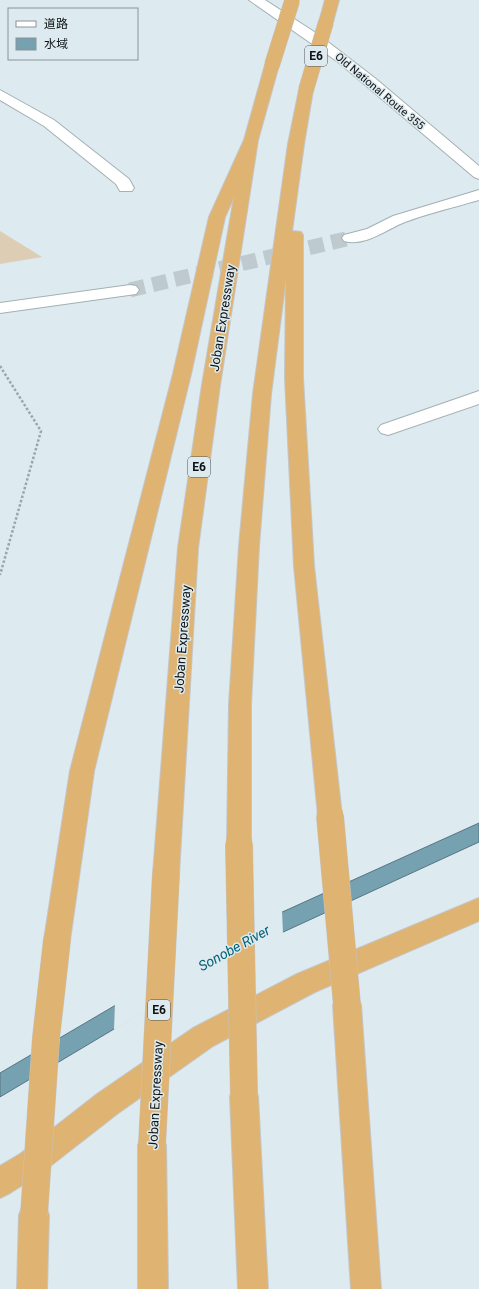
<svg xmlns="http://www.w3.org/2000/svg" width="479" height="1289" font-family="Roboto,'Noto Sans JP',sans-serif">
<style>
.green{fill:#decdb5}
.water{fill:#75a1b0;stroke:#567682}
.pier{fill:#ddeaef}
.lines{fill:none;stroke-linecap:round;stroke-linejoin:round}
.street-tunnel{stroke:#becace;stroke-width:15;stroke-dasharray:15 8;stroke-linecap:butt}
.street-casing{stroke:#a3b0b4;stroke-width:2}
.secondary-casing{stroke:#a3b0b4;stroke-width:2}
.highway-casing{stroke:#c5c6c7;stroke-width:2}
.path{stroke:#9ca6aa;stroke-width:2.5;stroke-dasharray:2.5 2;stroke-linecap:butt}
.street{fill:#fff;fill-rule:evenodd}
.secondary{fill:#fff;fill-rule:evenodd}
.highway{fill:#dfb371;fill-rule:evenodd}
.highway-bridge-far1-casing{stroke:#c5c6c7;stroke-width:16;stroke-linecap:butt}
.highway-bridge-casing{stroke:#c5c6c7;stroke-width:28;stroke-linecap:butt}
.highway-bridge-far1{stroke:#dfb371;stroke-width:15}
.highway-bridge{stroke:#dfb371;stroke-width:27}
.labels{text-anchor:middle;stroke-width:3;stroke-linejoin:round;paint-order:stroke}
.far-street-label{font-size:11px;fill:#0e1315;stroke:#ddeaef}
.shield{fill:#ddeaef;stroke:#4c5456;stroke-width:1}
.shield-label{font-size:12px;font-weight:bold;fill:#0e1315}
.street-label{font-size:13px;fill:#0e1315;stroke:#ddeaef}
.water-label{font-size:14px;font-style:italic;fill:#046177;stroke:#ddeaef}
</style>
<rect width="100%" height="100%" fill="#ddeaef"/>
<polygon class="green" points="0,231 42,257 0,264"/>
<polygon class="water" points="479,823 479,842 255,945 0,1097 0,1073 247,928"/>
<polygon class="pier" points="282,910 283,934 256,946 114,1030 115,1002 246,926"/>
<g class="lines">
<polyline class="street-tunnel" points="130,290 350,238"/>
<g class="street-casing">
<g id="street">
<polygon points="0,90 54,120 129,179 134,188 132,191 120,191 116,184 44,126 0,100"/>
<path d="M479,190V200C455,207 429,213 405,222C387,229 365,247 344,241L342,238L344,235L367,229L393,216Z"/>
<polygon points="130,285 136,286 139,290 136,294 0,313 0,303"/>
<polygon points="479,391 479,404 388,435 381,433 378,429 381,425"/>
</g>
</g>
<g class="secondary-casing">
<polygon id="secondary" points="249,0 265,0 319,35 376,79 479,166 479,179 474,177 338,62"/>
</g>
<g class="highway-casing">
<g id="highway">
<polygon points="325,0 339,0 333,22 331,25 321,25 319,22"/>
<polygon points="272,61 277,62 279,65 258,140 220,385 198,548 179,874 175,882 166,885 157,882 153,874 178,548 202,385 234,197 225,217 191,374 94,771 70,940 66,948 57,952 48,948 44,940 70,771 173,374 209,217 244,140 265,65 267,62"/>
<polygon points="306,86 311,87 313,90 304,144 292,231 301,232 303,235 303,378 314,566 342,816 339,823 330,826 321,823 318,816 294,566 285,378 286,278 271,394 259,546 251,704 251,844 248,852 239,855 230,852 227,844 229,704 239,546 253,394 288,144 299,90 301,87"/>
<polygon points="479,898 479,921 315,992 213,1046 117,1114 40,1174 10,1193 0,1198 0,1166 20,1154 97,1094 193,1028 297,974"/>
<polygon points="347,992 357,996 361,1005 381,1289 351,1289 333,1005 337,996"/>
<polygon points="244,1082 254,1086 258,1096 268,1289 238,1289 230,1096 234,1086"/>
<polygon points="152,1131 162,1135 166,1145 168,1289 138,1289 138,1145 142,1135"/>
<polygon points="34,1200 45,1204 49,1215 47,1289 17,1289 19,1215 23,1204"/>
</g>
</g>
<polyline class="path" points="0,366 41,431 0,575"/>
<use href="#street" class="street"/>
<use href="#secondary" class="secondary"/>
<use href="#highway" class="highway"/>
<g class="highway-bridge-far1-casing">
<g id="highway-bridge-far1">
<polyline points="272,65 292,1"/>
<polyline points="306,90 326,22"/>
</g>
</g>
<g class="highway-bridge-casing">
<g id="highway-bridge">
<polyline points="330,816 347,1005"/>
<polyline points="239,844 244,1096"/>
<polyline points="152,1145 166,874"/>
<polyline points="34,1215 46,1038 57,940"/>
</g>
</g>
<use href="#highway-bridge-far1" class="highway-bridge-far1"/>
<use href="#highway-bridge" class="highway-bridge"/>
</g>
<g class="labels">
<g class="far-street-label">
<text transform="translate(380 91) rotate(40)" y="4">Old National Route 355</text>
</g>
<g class="shield">
<rect x="305" y="46" width="22" height="20" rx="3"/>
<rect x="188" y="457" width="22" height="20" rx="3"/>
<rect x="148" y="1000" width="22" height="20" rx="3"/>
</g>
<g class="shield-label">
<text x="316" y="60">E6</text>
<text x="199" y="471">E6</text>
<text x="159" y="1014">E6</text>
</g>
<g class="street-label">
<text transform="translate(222 318) rotate(-81)" y="5">Joban Expressway</text>
<text transform="translate(182 639) rotate(-86)" y="5">Joban Expressway</text>
<text transform="translate(155 1095) rotate(-87)" y="5">Joban Expressway</text>
</g>
<g class="water-label">
<text transform="translate(234 948) rotate(-29)" y="5">Sonobe River</text>
</g>
</g>
<rect x="8" y="8" width="130" height="52" fill="#ddeaef" stroke="#8a9498"/>
<rect x="16" y="21" width="20" height="6" fill="#ffffff" stroke="#8a9498"/>
<text x="44" y="28" font-size="12" fill="#0e1315">道路</text>
<rect x="16" y="38" width="20" height="12" fill="#75a1b0" stroke="#8a9498"/>
<text x="44" y="48" font-size="12" fill="#0e1315">水域</text>
</svg>
